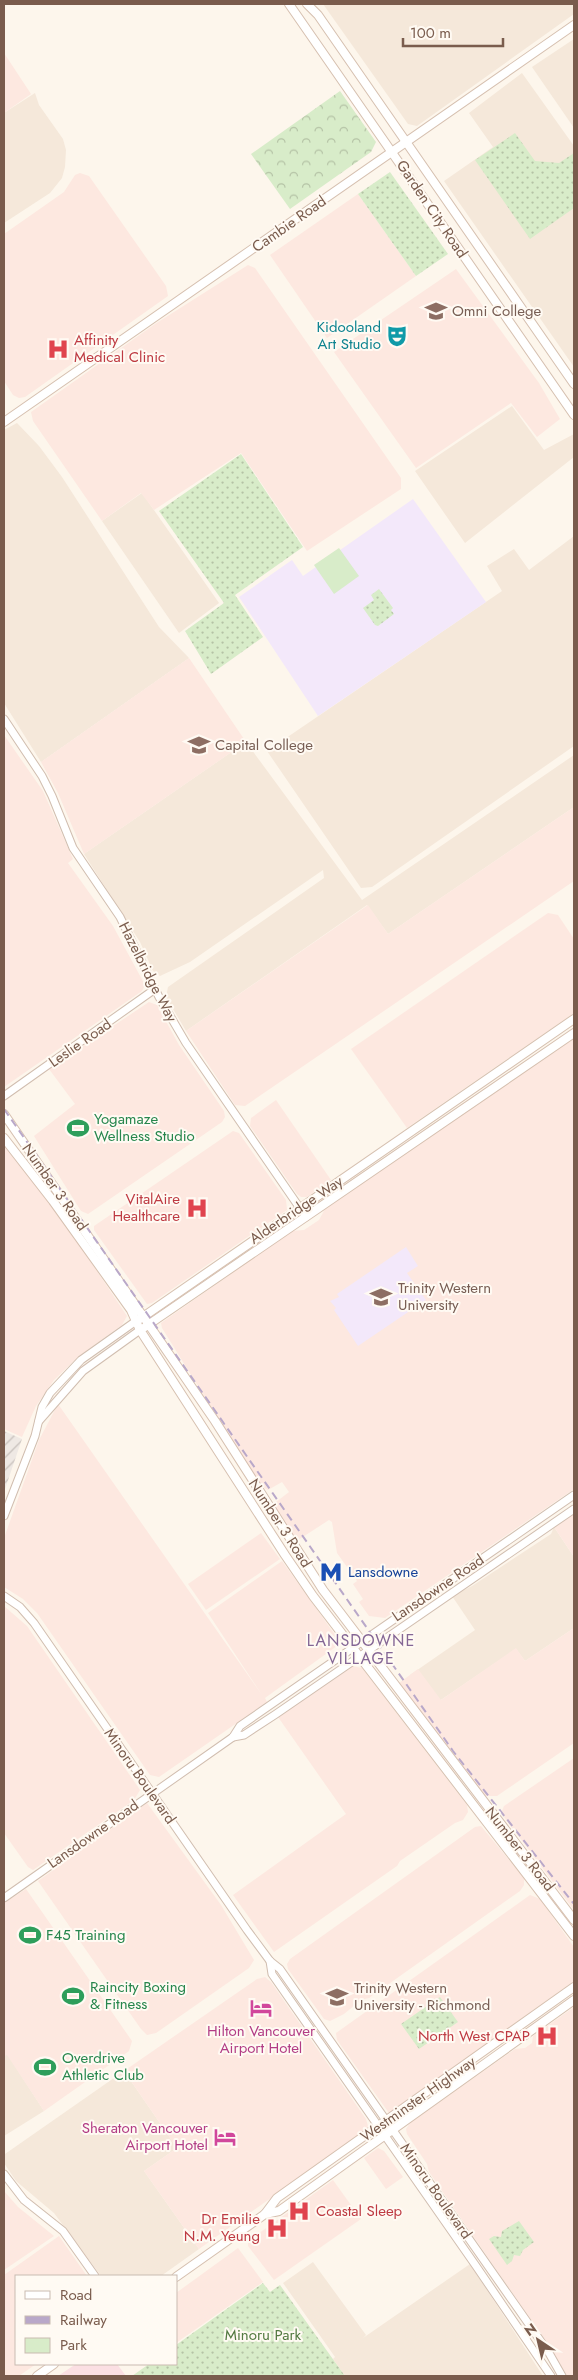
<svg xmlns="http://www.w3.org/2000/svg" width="578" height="2380" font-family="Jost,sans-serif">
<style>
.residential{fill:#f5e8da}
.commercial{fill:#fde8e0}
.industrial{fill:url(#industrial-furrows)}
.education{fill:#f3e8fa}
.medical{fill:#fbdfe3}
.green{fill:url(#green-dots)}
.forest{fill:url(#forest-crowns)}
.pitch{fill:#d8ecc9}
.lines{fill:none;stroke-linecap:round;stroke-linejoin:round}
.tertiary-casing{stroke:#d1beb0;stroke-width:9}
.secondary-casing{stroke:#d6c0b0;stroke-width:10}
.tertiary{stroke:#fff;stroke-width:7}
.secondary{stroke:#fff;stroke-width:8}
.rail{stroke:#b9a8c9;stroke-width:2;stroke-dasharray:8 5;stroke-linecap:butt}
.labels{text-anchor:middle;stroke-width:4;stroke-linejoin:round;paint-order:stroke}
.street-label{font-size:15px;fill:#7a5c4d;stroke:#fffaf3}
.education-label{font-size:15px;fill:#785e54;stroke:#fffaf3;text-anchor:start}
.culture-label{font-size:15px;fill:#0d838f;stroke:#fffaf3;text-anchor:end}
.health-label{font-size:15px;fill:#be3a42;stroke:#fffaf3;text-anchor:end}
.leisure-label{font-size:15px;fill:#27864d;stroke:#fffaf3;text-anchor:start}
.transit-label{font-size:15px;fill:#164399;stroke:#fffaf3;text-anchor:start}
.hotel-label{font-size:15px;fill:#b23c85;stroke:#fffaf3}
.park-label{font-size:15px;fill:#537a41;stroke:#fffaf3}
.neighbourhood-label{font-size:16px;letter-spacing:1px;fill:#846695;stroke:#fffaf3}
</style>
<defs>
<pattern id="industrial-furrows" width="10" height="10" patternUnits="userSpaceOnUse" patternTransform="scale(1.25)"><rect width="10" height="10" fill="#efe9e4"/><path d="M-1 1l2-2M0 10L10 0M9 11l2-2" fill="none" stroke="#c7c0bb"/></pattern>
<pattern id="green-dots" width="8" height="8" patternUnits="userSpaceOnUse" patternTransform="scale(1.25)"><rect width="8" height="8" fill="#d8ecc9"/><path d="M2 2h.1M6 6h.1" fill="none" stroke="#b4c2a5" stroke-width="1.8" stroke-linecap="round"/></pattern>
<pattern id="forest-crowns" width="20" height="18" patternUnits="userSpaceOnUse" patternTransform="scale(1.25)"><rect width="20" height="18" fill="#d8ecc9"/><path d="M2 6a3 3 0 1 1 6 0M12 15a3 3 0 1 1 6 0" fill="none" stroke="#b4c2a5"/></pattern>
</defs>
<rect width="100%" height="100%" fill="#fdf6ec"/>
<g class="residential">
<polygon points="323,4 574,4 574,14 417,126 408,124"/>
<polygon points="574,39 574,128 532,67"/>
<polygon points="522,73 574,146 574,367 444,181 493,147 469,113"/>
<polygon points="35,93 39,105 63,139 66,150 65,167 62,178 50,193 4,223 4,113"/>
<polygon points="512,406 544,450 574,434 574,457 465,543 415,471"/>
<polygon points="17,423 39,446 62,477 159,627 189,658 41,762 4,703 4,430"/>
<polygon points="142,493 219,603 179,633 102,521"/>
<polygon points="574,536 574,746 372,887 361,888 267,751 502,591 487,566 514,549 529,570"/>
<polygon points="246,742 362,900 574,755 574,807 388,934 367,905 186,1031 166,997 168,987 324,878 323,870 190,962 160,976 153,971 140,942 84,854"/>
<polygon points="554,1527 574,1557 574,1628 525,1661 516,1649 432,1706 410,1675 475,1630 452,1596 472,1586 551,1534"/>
<polygon points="7,2054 44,2111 4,2136 4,2056"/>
<polygon points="124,2071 177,2148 144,2171 199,2249 161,2276 101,2276 54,2213 16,2181 4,2163 5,2154"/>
<polygon points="313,2262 366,2335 363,2338 470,2264 543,2376 345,2376 333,2359 335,2357 283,2283"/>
</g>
<g class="commercial">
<polygon points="4,53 31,94 4,113"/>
<polygon points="80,173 89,176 166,286 168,296 25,397 19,398 13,395 4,381 4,234 64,192 75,175"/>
<polygon points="358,194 416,276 327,338 270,255"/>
<polygon points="248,265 255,268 401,478 401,489 307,551 241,453 154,510 141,493 102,521 33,421 31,412 155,324"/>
<polygon points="456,269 539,383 560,419 537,437 511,403 416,468 334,352"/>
<polygon points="189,658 246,742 84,854 58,793 41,762"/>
<polygon points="4,735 43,791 73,859 68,863 113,926 145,985 142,991 4,1087"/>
<polygon points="574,807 574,881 245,1106 235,1105 186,1031 368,905 388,934"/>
<polygon points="548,913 558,915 574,939 574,1013 407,1128 351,1049"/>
<polygon points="149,1002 157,1005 179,1045 224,1111 225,1117 222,1122 88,1214 81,1211 34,1136 75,1104 49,1069"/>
<polygon points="574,1037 574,1489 385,1618 369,1616 359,1602 363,1599 353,1584 357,1581 337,1553 332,1522 329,1520 295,1542 274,1508 276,1502 289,1492 282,1482 268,1490 259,1485 162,1328 161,1323 292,1231 304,1230 319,1220 326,1207"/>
<polygon points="276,1100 331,1180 307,1197 301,1197 297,1194 250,1126 251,1118"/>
<polygon points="233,1131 239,1133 286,1200 287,1210 152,1303 147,1304 94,1230 94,1226"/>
<polygon points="4,1146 52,1204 127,1316 122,1325 79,1356 54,1380 36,1406 22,1437 4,1429"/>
<polygon points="58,1404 262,1695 208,1613 282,1561 341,1643 265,1698 267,1702 159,1777 150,1775 37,1613 23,1599 4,1587 4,1538 39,1440"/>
<polygon points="572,1514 574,1518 574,1557 554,1527"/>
<polygon points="261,1533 280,1559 206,1610 188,1584"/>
<polygon points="4,1606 27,1626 140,1790 134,1800 33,1870 28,1867 4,1833"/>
<polygon points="574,1628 574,1743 497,1796 485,1796 399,1683 418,1669 441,1700 516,1648 525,1661"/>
<polygon points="352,1666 362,1668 467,1805 468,1812 463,1820 455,1823 400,1861 397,1866 274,1952 233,1895 346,1814 278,1717"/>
<polygon points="574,1758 574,1910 504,1817 502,1811 504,1806"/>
<polygon points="147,1803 221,1905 254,1960 249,1968 156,2033 147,2035 141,2029 38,1881"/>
<polygon points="481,1826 524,1878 524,1885 520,1891 369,1998 361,2000 344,2014 330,2021 324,2019 288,1969 287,1964 290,1959 475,1827"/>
<polygon points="26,1889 132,2041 129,2051 44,2111 7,2055 4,2056 4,1903"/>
<polygon points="530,1895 540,1899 574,1947 574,1981 389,2113 337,2040 336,2033"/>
<polygon points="265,1977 271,1982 366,2119 368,2126 364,2132 199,2249 144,2171 177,2148 124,2071 257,1979"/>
<polygon points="574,2007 574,2376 567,2376 553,2352 429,2172 427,2164 407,2134 406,2129 410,2123 515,2049 525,2048 532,2043 533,2036"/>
<polygon points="378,2148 384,2151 403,2177 386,2189 364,2158"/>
<polygon points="333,2180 361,2219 274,2280 248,2246 248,2241"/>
<polygon points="4,2191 18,2207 54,2236 4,2270"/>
<polygon points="59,2236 87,2276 16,2276 16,2364 36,2364 19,2376 4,2376 4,2275"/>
<polygon points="238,2248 263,2282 176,2343 176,2293"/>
</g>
<polygon class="industrial" points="4,1431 22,1439 4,1492"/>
<g class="education">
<polygon points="413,499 486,602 318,716 239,597 292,560 303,576"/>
<polygon points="406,1247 418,1266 407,1273 426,1300 358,1346 334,1310 336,1308 330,1301 339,1297 337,1294"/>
</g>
<polygon class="medical" points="76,2364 117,2364 126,2376 58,2376"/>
<g class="green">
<polygon points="515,133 535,161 559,163 574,153 574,208 530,239 475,160"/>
<polygon points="390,172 448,254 416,276 358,194"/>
<polygon points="241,454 303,547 235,595 263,637 211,674 185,631 224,603 159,511"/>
<polygon points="379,589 393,608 391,610 394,614 378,626 375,625 363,608 374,600 371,595"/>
<polygon points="440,1997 458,2022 419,2049 401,2024"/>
<polygon points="519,2221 534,2242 523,2250 520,2256 514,2255 512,2261 507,2265 489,2239 494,2236 501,2237 502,2231"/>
<polygon points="263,2283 270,2292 280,2285 345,2376 132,2376 149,2364 176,2364 176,2345"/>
</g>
<polygon class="forest" points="340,91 376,142 371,152 290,209 251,154"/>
<polygon class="pitch" points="339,548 359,576 334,594 314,565"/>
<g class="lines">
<g class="tertiary-casing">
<g id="tertiary">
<polyline points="4,719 42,776 52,796 73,848 120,917 159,997 186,1043 306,1217"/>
<polyline points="4,1096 155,989"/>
<polyline points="39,1421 83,1371 140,1330"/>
<polyline points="4,1516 35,1436 42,1407 50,1393 81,1360 136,1321"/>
<polyline points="4,1596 20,1607 34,1623 247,1930 270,1961 280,1969 549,2353 562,2376"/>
<polyline points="233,1737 244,1735 276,1714 574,1509"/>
<polyline points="4,1898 233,1737 240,1726 574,1495"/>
<polyline points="270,1961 272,1974 476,2266 551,2376"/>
<polyline points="4,2174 24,2200 63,2231 95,2276"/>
</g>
</g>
<g class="secondary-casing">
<g id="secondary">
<polyline points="289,4 574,415"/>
<polyline points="307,4 318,15 574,384"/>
<polyline points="4,422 574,25"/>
<polyline points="4,1114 215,1421 323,1590 574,1920"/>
<polyline points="4,1138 53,1201 131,1310 140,1330 285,1555 313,1596 574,1936"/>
<polyline points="140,1319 574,1019"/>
<polyline points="145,1327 574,1033"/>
<polyline points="265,2214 279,2211 574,2000"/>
<polyline points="176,2277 265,2214 277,2198 574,1987"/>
<polyline points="37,2376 54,2364"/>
</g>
</g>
<use href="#tertiary" class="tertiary"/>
<use href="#secondary" class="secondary"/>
<polyline class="rail" points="4,1109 453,1751 574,1904"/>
</g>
<defs>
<g id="university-bare" transform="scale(1.725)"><path d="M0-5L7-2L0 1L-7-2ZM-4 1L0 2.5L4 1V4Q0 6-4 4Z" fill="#8d6e63" stroke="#fffaf3" stroke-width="2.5" paint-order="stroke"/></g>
<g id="theatre-bare" transform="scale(1.725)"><path d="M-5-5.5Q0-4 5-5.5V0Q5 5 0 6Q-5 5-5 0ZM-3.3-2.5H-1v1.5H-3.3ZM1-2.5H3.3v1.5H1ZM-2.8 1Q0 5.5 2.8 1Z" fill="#0f9aa8" stroke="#fffaf3" stroke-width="2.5" paint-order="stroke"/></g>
<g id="hospital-bare" transform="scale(1.725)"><path d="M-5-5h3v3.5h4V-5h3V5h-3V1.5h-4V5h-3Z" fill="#e0444e" stroke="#fffaf3" stroke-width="2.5" paint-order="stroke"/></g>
<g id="stadium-bare" transform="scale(1.725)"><path d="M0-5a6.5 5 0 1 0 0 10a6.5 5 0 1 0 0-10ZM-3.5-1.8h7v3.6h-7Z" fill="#2e9e5b" stroke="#fffaf3" stroke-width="2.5" paint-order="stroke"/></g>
<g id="metro-bare" transform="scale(1.725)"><path d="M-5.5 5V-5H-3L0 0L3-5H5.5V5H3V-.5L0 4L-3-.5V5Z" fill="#1a4fb4" stroke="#fffaf3" stroke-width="2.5" paint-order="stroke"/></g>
<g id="hotel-bare" transform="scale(1.725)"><path d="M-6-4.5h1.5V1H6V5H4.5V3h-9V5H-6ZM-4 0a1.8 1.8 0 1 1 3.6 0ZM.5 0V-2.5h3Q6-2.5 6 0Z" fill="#d1479c" stroke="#fffaf3" stroke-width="2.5" paint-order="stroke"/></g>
</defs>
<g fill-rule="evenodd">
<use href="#university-bare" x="436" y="311"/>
<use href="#theatre-bare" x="397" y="336"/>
<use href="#hospital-bare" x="58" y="349"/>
<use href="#university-bare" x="199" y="745"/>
<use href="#stadium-bare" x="78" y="1128"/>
<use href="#hospital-bare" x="197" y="1208"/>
<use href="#university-bare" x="381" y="1297"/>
<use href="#metro-bare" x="331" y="1572"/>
<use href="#stadium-bare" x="30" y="1935"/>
<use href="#stadium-bare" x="73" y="1996"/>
<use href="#university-bare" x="337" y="1997"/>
<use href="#hotel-bare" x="261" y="2008"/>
<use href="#hospital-bare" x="547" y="2036"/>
<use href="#stadium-bare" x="45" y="2067"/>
<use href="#hotel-bare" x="225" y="2137"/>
<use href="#hospital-bare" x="299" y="2211"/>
<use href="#hospital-bare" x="277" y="2228"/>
</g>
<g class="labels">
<g class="street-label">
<text transform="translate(432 209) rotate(56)" y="5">Garden City Road</text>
<text transform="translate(289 224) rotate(-35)" y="5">Cambie Road</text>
<text transform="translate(148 972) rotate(63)" y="5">Hazelbridge Way</text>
<text transform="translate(80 1043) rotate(-35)" y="5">Leslie Road</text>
<text transform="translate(55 1187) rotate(55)" y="5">Number 3 Road</text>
<text transform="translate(296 1210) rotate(-34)" y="5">Alderbridge Way</text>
<text transform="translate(280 1523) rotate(57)" y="5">Number 3 Road</text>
<text transform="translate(438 1588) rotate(-34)" y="5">Lansdowne Road</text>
<text transform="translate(140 1776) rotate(55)" y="5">Minoru Boulevard</text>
<text transform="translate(93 1834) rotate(-35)" y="5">Lansdowne Road</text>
<text transform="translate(520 1849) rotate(52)" y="5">Number 3 Road</text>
<text transform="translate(418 2099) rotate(-35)" y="5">Westminster Highway</text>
<text transform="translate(436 2191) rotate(55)" y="5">Minoru Boulevard</text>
</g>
<g class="education-label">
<text x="452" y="316">Omni College</text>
<text x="215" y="750">Capital College</text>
<text x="398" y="1293">Trinity Western<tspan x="398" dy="17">University</tspan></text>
<text x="354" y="1993">Trinity Western<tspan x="354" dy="17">University - Richmond</tspan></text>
</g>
<g class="culture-label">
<text x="381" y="332">Kidooland<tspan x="381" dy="17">Art Studio</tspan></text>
</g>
<g class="health-label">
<text x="74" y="345" text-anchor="start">Affinity<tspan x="74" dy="17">Medical Clinic</tspan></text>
<text x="180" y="1204">VitalAire<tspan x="180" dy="17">Healthcare</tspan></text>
<text x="530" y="2041">North West CPAP</text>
<text x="316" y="2216" text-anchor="start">Coastal Sleep</text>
<text x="260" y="2224">Dr Emilie<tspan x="260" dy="17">N.M. Yeung</tspan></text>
</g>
<g class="leisure-label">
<text x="94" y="1124">Yogamaze<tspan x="94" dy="17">Wellness Studio</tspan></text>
<text x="46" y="1940">F45 Training</text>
<text x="90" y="1992">Raincity Boxing<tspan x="90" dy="17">&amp; Fitness</tspan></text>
<text x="62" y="2063">Overdrive<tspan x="62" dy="17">Athletic Club</tspan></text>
</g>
<g class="transit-label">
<text x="348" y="1577">Lansdowne</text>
</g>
<g class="hotel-label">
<text x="261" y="2036">Hilton Vancouver<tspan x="261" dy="17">Airport Hotel</tspan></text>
<text x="208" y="2133" text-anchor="end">Sheraton Vancouver<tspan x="208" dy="17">Airport Hotel</tspan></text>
</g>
<g class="park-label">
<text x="263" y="2340">Minoru Park</text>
</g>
<g class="neighbourhood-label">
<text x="361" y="1646">LANSDOWNE<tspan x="361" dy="18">VILLAGE</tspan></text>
</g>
</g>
<rect width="578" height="2380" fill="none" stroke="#7a5c4d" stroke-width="10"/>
<rect x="15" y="2275" width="162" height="90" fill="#fffaf3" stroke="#cabbb1"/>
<rect x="25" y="2291" width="25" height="8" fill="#ffffff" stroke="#cabbb1"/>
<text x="60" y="2300" font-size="15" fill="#7a5c4d">Road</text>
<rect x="25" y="2316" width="25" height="8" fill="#b9a8c9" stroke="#cabbb1"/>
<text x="60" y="2325" font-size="15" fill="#7a5c4d">Railway</text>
<rect x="25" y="2338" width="25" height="15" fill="#d8ecc9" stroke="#cabbb1"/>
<text x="60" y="2350" font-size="15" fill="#7a5c4d">Park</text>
<g transform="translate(538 2340) rotate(325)" stroke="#fffaf3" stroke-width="4" paint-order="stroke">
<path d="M0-4L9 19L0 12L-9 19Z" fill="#7a5c4d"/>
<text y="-8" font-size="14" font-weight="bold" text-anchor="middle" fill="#7a5c4d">N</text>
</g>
<path d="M403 38v8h100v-8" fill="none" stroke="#7a5c4d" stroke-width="2.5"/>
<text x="410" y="38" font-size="15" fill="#7a5c4d" stroke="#fffaf3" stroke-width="4" paint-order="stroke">100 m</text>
</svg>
